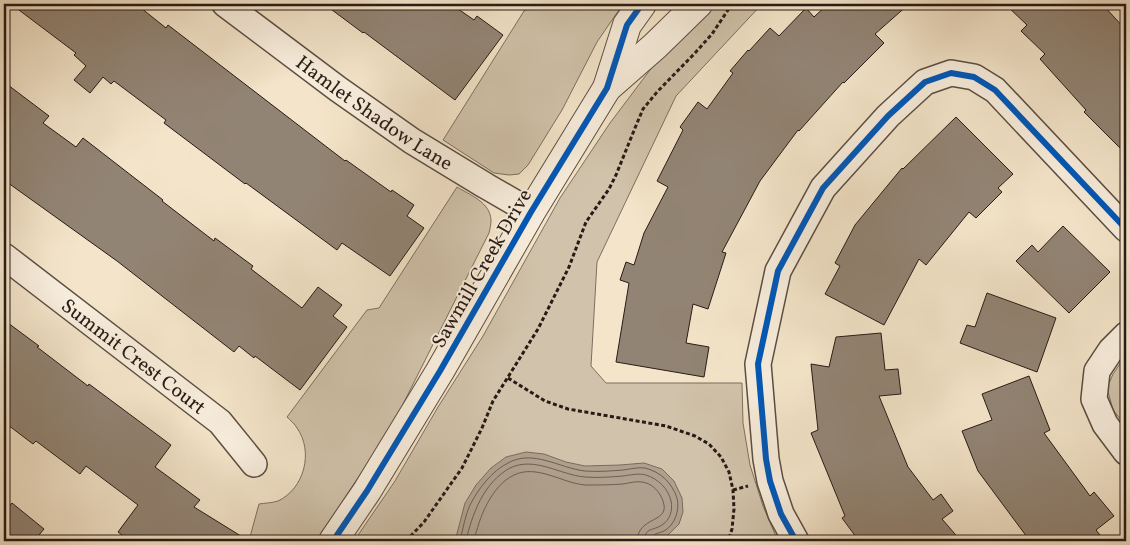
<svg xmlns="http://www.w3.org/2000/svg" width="1130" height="545" font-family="Vollkorn,serif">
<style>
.green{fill:#d1c3ab;stroke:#7c6f60}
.water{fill:#afa08d;stroke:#796b5d}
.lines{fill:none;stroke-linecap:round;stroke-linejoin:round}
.shore{stroke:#6c5e52;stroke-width:1}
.building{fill:#928474;stroke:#281b16}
.minor-casing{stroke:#5b4e43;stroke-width:28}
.tertiary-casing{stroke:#5b4e43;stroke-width:30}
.path{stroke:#281b16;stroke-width:3;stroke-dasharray:4 2.5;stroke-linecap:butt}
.minor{stroke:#f8eedd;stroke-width:25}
.tertiary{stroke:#f8eedd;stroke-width:28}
.cycleway-casing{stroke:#f8eedd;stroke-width:9}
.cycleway{stroke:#0057b8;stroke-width:6}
.labels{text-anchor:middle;stroke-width:4;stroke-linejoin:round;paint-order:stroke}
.street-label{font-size:20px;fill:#281b16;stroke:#f8eedd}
</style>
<rect width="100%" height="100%" fill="#f4e5ca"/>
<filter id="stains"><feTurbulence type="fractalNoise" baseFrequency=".004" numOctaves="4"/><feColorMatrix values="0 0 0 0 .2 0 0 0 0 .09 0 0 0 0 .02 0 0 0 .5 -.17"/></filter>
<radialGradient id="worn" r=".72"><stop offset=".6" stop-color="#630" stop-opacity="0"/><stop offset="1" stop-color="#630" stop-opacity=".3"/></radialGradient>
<g class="green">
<polygon points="538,4 623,4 597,42 562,110 528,165 519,174 509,175 494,173 443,140 524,11"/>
<polygon points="715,4 762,4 676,96 597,262 591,366 606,383 742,383 743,423 750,465 763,506 778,541 354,541 395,481 438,407 483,336 560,198 610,123 659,58"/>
<path d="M457,187C470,195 490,202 491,220C491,224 490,229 489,233L391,428L316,541H248L250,537L259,504C265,503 272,503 278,501C304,489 314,452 297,428C295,424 290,420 287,417L367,310L379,308Z"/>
<polygon points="1126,355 1126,426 1113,410 1107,388 1113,374"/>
</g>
<polygon class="water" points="526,452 544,454 566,462 585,466 620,465 644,463 662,469 674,481 682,498 683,512 679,524 668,535 650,541 455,541 465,503 476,485 491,468 506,457"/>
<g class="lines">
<g class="shore">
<path d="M460,541C463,529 465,516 470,505C478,489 492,471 508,463C533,449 559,468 585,471C597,472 611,471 623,470C630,469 638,467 645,468C661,472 672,483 677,498C680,510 675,525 664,531C658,534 651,533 651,541"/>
<path d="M466,541C472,514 484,482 510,468C535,456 560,475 585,477C597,478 611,477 623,476C630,475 639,473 646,475C658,479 668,488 671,501C673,510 670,520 662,525C653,531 645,527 644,541"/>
<path d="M474,541C479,518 491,486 514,475C537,464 562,483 585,485C597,485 610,485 623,484C629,483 636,481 642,482C652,483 660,492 663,501C671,524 638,515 637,541"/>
</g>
</g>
<g class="building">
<polygon points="11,4 136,4 166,28 168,25 345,161 346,160 391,192 392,190 414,205 407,216 424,228 390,276 342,243 337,250 246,183 245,184 164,123 166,120 114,81 111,84 103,77 90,93 74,80 86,66 74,55 76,53"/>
<polygon points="324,4 451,4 474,20 477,16 503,35 455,100 364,32 363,33"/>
<polygon points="828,4 909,4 875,34 884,43 844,83 843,82 799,131 798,130 760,181 722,252 726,253 708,309 693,304 686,343 709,347 704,377 616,362 629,283 620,280 626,262 634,265 644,233 668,187 657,181 683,130 680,127 698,102 707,109 733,73 730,71 748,50 749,51 770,28 779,36 806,8 814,17"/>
<polygon points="1005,4 1102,4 1126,30 1126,154 1084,112 1086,110 1040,59 1045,54 1021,31 1027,25"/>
<polygon points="4,82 49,116 43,123 76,147 83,138 163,200 162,201 214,241 215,238 253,266 251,269 302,308 318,287 342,305 333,316 347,327 300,390 255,356 254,358 239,346 234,352 117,261 4,180"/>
<polygon points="956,117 1013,174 998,188 1002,192 976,218 969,212 926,265 919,259 884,325 825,294 840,266 835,263 855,225 902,168 903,169"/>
<polygon points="1063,226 1110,272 1069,313 1016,261 1032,245 1038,252"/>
<polygon points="987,293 1056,318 1037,372 960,343 967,325 975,327"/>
<polygon points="4,320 39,346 37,347 88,386 89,384 171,445 155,467 200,500 194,507 249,541 130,541 118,532 138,505 86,466 80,474 36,441 33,444 4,422"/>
<polygon points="881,333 885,370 898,369 901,394 879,396 908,467 933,500 941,494 953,511 942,519 961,541 859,541 842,518 845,516 811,433 818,430 811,364 829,367 836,337"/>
<polygon points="1029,376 1050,430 1044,433 1090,496 1094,492 1114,516 1096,530 1105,541 1030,541 978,471 962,431 992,420 982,394"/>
<polygon points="12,503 44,529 34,541 4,541 4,512"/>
</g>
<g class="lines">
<g class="minor-casing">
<g id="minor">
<path id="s1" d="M225,4L338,89L412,141L486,186L531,212"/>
<path id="s2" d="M4,256L220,422L254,464"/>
<polyline points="1126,335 1111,350 1097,371 1094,399 1105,424 1126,452"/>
<polyline points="796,541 781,514 770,481 766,459 758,364 778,271 823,188 888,116 925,82 951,73 974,77 995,90 1126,229"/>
</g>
</g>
<g class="tertiary-casing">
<g id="tertiary">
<polyline points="607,88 655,46 698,4"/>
<polyline points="333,541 367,491 440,371 531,212 607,88 627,25 642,4"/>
</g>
</g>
<g class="path">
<polyline points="508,378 545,401 568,409 666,426 695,436 709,444 721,457 729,472 733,490 734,509 732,529 728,541"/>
<polyline points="733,490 748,486"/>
<polyline points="406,541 424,522 462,468 482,428 493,401 538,329 569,267 586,222 609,189 616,175 635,128 643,109 657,92 695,53 712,34 732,4"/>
</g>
<use href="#minor" class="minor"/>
<use href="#tertiary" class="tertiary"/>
<g class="cycleway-casing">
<g id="cycleway">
<polyline points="333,541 367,491 440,371 531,212 607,88 627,25 642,4"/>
<polyline points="796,541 781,514 770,481 766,459 758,364 778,271 823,188 888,116 925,82 951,73 974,77 995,90 1126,229"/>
</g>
</g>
<use href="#cycleway" class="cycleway"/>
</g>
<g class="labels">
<g class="street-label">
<text dy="7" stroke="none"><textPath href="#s1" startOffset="185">Hamlet Shadow Lane</textPath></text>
<text transform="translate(481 268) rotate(-60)" y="7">Sawmill Creek Drive</text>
<text dy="7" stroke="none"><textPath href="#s2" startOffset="164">Summit Crest Court</textPath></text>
</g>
</g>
<rect width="1130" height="545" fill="none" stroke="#f4e5ca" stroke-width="20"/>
<rect x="5" y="5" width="1120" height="535" fill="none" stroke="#281b16" stroke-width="2.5"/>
<rect x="10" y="10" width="1110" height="525" fill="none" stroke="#281b16"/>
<rect width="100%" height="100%" filter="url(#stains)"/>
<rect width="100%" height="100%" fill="url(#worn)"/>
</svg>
